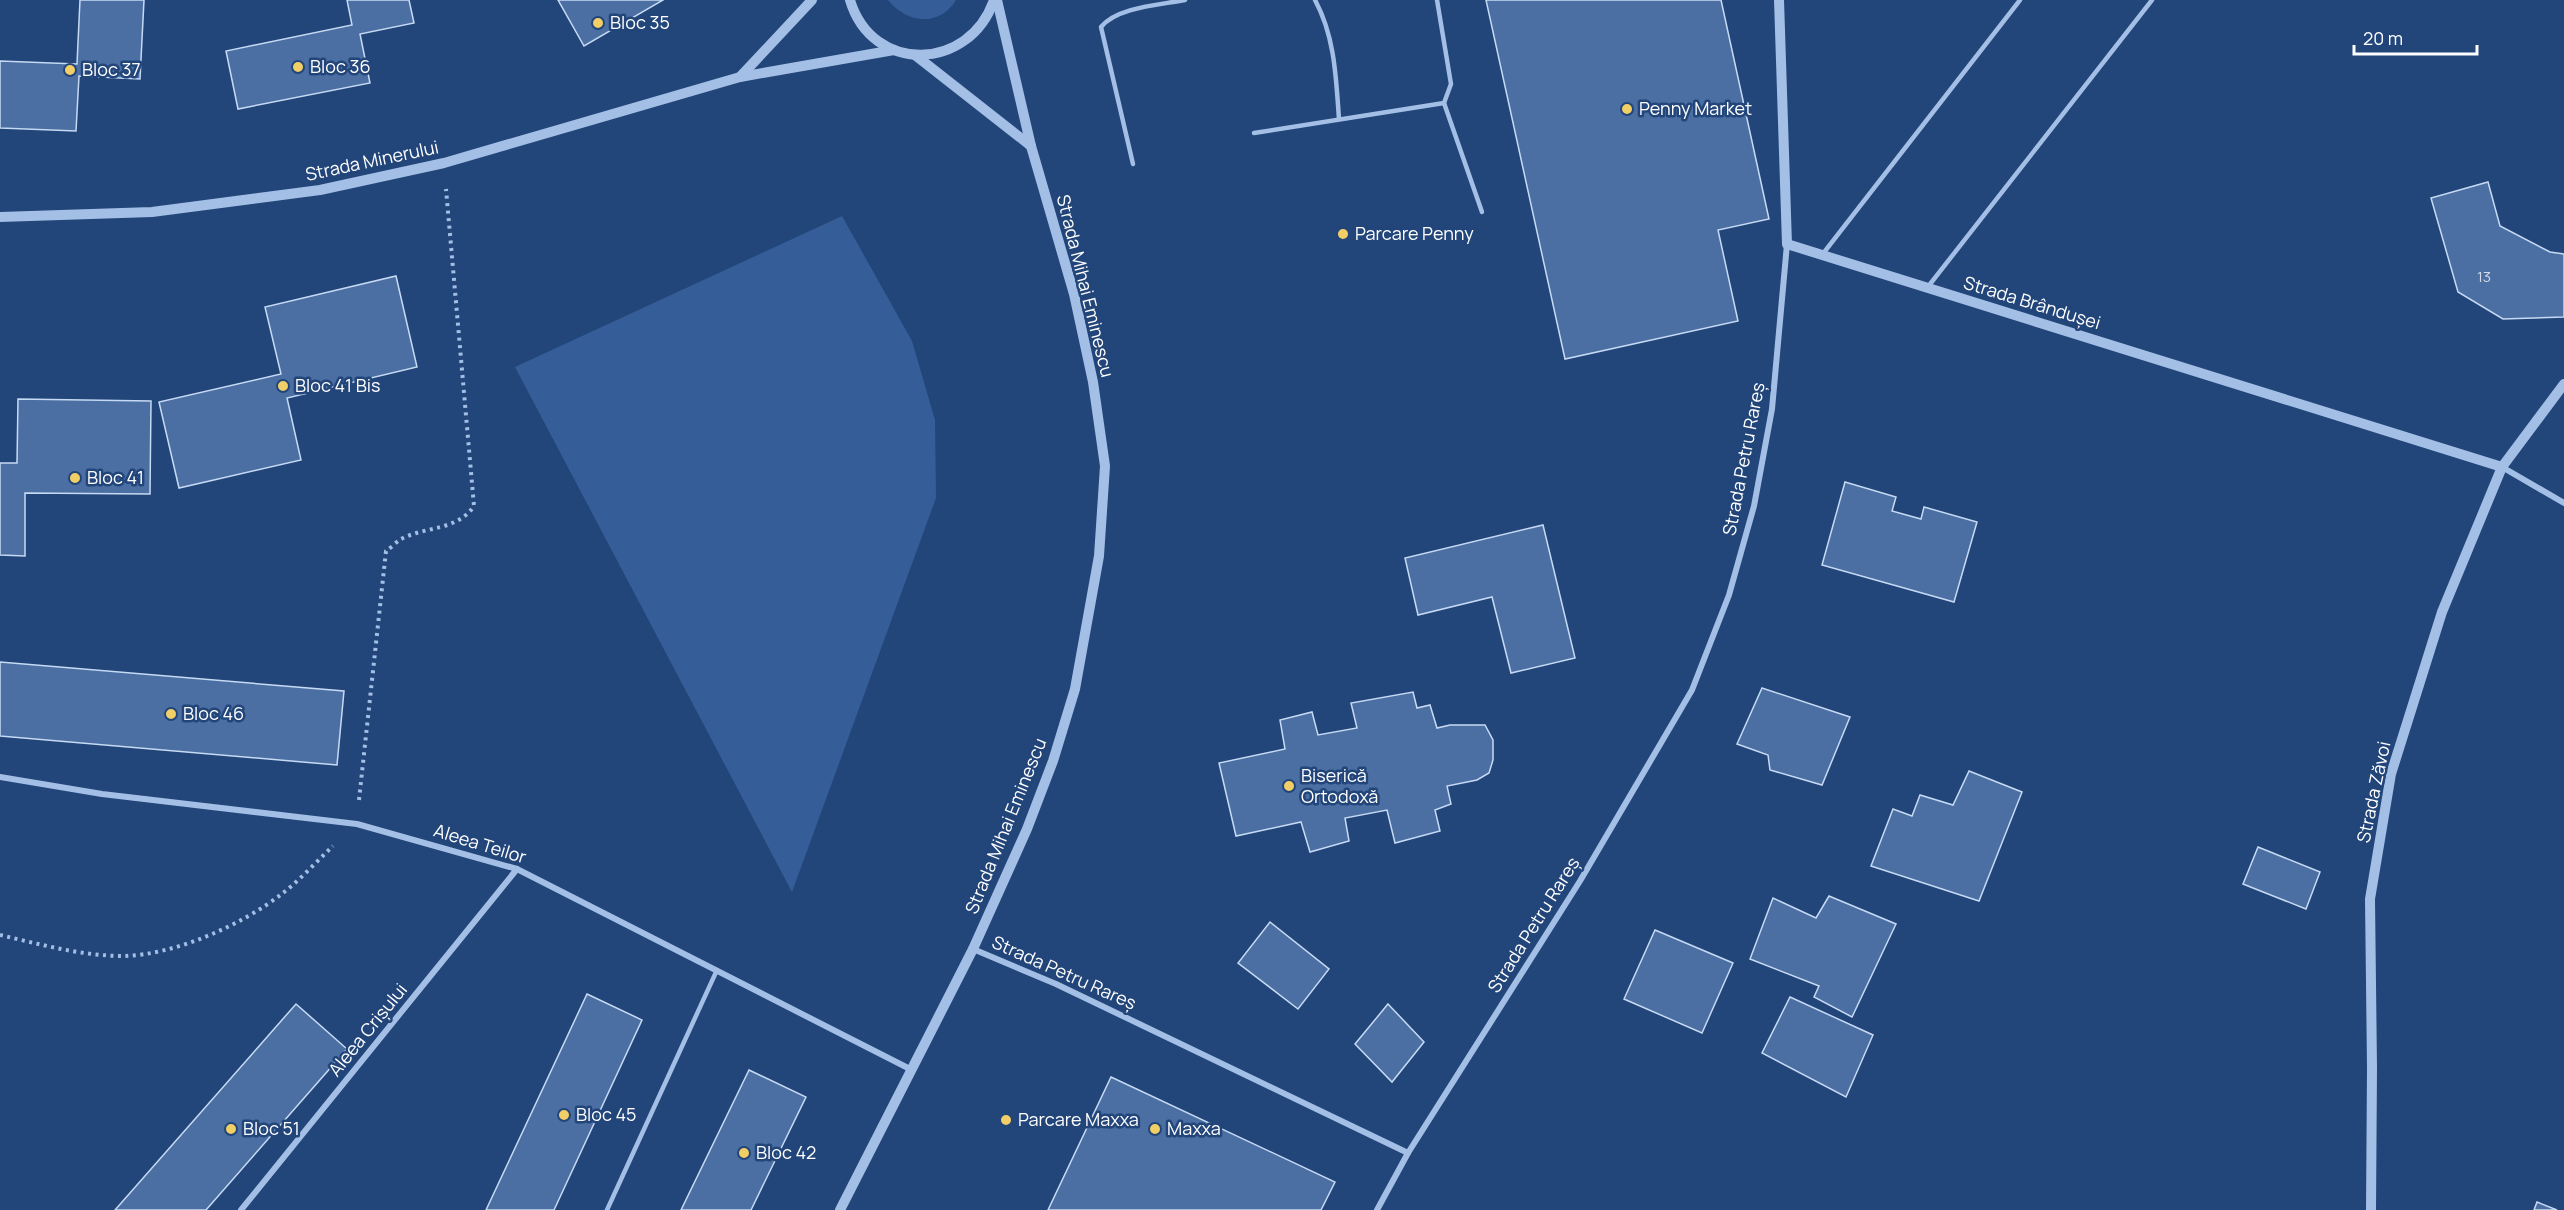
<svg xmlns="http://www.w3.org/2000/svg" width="2564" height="1210" font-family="Manrope,sans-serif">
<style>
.green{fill:#355e98}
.building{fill:#4b6fa3;stroke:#c7daf4;stroke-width:1.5}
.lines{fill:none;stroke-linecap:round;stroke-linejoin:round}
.path{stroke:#a4bfe5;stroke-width:4;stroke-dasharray:3 4.5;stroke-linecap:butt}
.service{stroke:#a4bfe5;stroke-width:4.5}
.minor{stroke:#a4bfe5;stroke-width:6}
.tertiary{stroke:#a4bfe5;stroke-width:10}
.poi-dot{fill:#f1ce66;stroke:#22457a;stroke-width:2}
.labels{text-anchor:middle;stroke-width:5;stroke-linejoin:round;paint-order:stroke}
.number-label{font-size:15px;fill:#d2dbe8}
.poi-label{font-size:18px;fill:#fff;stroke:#22457a;text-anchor:start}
.street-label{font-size:18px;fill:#fff;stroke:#22457a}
</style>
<rect width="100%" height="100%" fill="#22457a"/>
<g class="green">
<path d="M888,0H956C939,28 906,23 888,0Z"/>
<polygon points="842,216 912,341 935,420 936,498 792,892 515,367"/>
</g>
<g class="building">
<polygon points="80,0 144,0 140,79 79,76 76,131 0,128 0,61 77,64"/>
<polygon points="347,0 409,0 414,23 360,34 370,83 238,109 226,51 352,25"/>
<polygon points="558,0 663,0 584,46"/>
<polygon points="1486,0 1721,0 1769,219 1718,230 1738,321 1565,359"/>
<polygon points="2488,182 2500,226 2550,252 2564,254 2564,317 2503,319 2458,292 2431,198"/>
<polygon points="396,276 417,367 287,398 301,460 179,488 159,402 281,374 265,307"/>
<polygon points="18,399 151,401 150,494 25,493 25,556 0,555 0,463 17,463"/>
<polygon points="1845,482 1896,497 1892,511 1921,519 1924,507 1977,522 1954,602 1822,565"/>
<polygon points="1543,525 1575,658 1511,673 1492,597 1418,615 1405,558"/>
<polygon points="0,662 344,691 337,765 0,736"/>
<polygon points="1762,688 1850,717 1822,785 1770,770 1768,755 1737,744"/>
<polygon points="1413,692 1417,708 1430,705 1437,728 1450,725 1485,725 1493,740 1493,760 1489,773 1477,780 1447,786 1451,804 1435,810 1440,831 1395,843 1387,810 1345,818 1349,841 1310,852 1301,822 1236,836 1219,763 1285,749 1280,720 1312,712 1318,735 1357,728 1351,703"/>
<polygon points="1969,771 2022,792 1979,901 1871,866 1893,809 1912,816 1920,795 1953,805"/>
<polygon points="2258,847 2320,872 2306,909 2243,884"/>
<polygon points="1829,896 1896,924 1852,1017 1814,997 1819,986 1750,959 1773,898 1816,918"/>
<polygon points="1270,922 1329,969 1298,1009 1238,963"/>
<polygon points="1655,930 1733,963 1702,1033 1624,999"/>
<polygon points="587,994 642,1020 554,1210 486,1210"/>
<polygon points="1790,997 1873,1035 1846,1097 1762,1053"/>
<polygon points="296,1004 347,1049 206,1210 115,1210"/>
<polygon points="1388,1004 1424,1042 1392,1082 1355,1044"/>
<polygon points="749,1070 806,1097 751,1210 681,1210"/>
<polygon points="1111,1077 1335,1182 1321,1210 1048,1210"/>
<polygon points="2537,1202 2557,1210 2534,1210"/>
</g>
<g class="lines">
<g class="path">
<path d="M359,800L386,551C391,548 396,542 401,539C426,526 457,531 474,506L446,189"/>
<path d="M0,935C39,944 82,956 123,956C175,955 242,925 283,893C301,879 317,861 333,846"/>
</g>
<g class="service">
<path d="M1315,0C1335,37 1336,78 1339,119"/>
<polyline points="1444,103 1482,212"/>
<polyline points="1254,133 1444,103 1451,84 1437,0"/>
<path d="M1133,164L1101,27C1117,7 1160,5 1185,0"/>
<polyline points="1822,255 2020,0"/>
<polyline points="1927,288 2152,0"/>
<polyline points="607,1210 717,970"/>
</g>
<g class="minor">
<polyline points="2502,467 2564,503"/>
<polyline points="0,777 102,794 357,824 517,869 910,1069"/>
<polyline points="973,949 1056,984 1408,1153"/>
<polyline points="241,1210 517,869"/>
<polyline points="1377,1210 1408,1153 1580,881 1692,690 1729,595 1754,506 1772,409 1787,244"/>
</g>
<g class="tertiary">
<path d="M850,0C872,74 969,72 994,0"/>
<polyline points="1779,0 1787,244 2502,467"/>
<polyline points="915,55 1031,146"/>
<polyline points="740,77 812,0"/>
<polyline points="0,217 152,212 320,190 444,163 740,77 894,50"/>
<polyline points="840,1210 973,949 1027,829 1053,761 1075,689 1099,556 1105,466 1093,382 1074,294 1031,146 997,0"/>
<polyline points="2371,1210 2372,1068 2370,899 2391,774 2442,612 2502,467 2564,384"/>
</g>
</g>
<g class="poi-dot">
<circle cx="598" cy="23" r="6"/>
<circle cx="298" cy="67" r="6"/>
<circle cx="70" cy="70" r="6"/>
<circle cx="1627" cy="109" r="6"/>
<circle cx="1343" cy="234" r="6"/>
<circle cx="283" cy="386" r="6"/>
<circle cx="75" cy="478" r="6"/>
<circle cx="171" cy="714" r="6"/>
<circle cx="1289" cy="786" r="6"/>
<circle cx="564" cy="1115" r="6"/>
<circle cx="1006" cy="1120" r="6"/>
<circle cx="231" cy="1129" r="6"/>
<circle cx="1155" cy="1129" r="6"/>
<circle cx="744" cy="1153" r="6"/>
</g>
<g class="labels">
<g class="number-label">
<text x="2484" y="282">13</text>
</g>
<g class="poi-label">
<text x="610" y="29">Bloc 35</text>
<text x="310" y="73">Bloc 36</text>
<text x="82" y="76">Bloc 37</text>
<text x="1639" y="115">Penny Market</text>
<text x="1355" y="240">Parcare Penny</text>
<text x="295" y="392">Bloc 41 Bis</text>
<text x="87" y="484">Bloc 41</text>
<text x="183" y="720">Bloc 46</text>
<text x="1301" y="782">Biserică<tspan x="1301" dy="21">Ortodoxă</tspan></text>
<text x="576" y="1121">Bloc 45</text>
<text x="1018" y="1126">Parcare Maxxa</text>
<text x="243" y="1135">Bloc 51</text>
<text x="1167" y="1135">Maxxa</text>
<text x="756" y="1159">Bloc 42</text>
</g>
<g class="street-label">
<text transform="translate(372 161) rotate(-12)" y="6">Strada Minerului</text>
<text transform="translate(1085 286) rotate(76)" y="6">Strada Mihai Eminescu</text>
<text transform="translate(2032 303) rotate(17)" y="6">Strada Brândușei</text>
<text transform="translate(1744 459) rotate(-79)" y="6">Strada Petru Rareș</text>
<text transform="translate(2374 792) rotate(-78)" y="6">Strada Zăvoi</text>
<text transform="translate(1006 826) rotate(-68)" y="6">Strada Mihai Eminescu</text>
<text transform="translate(480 844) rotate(17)" y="6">Aleea Teilor</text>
<text transform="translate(1534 925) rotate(-58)" y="6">Strada Petru Rareș</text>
<text transform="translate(1064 973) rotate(24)" y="6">Strada Petru Rareș</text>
<text transform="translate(368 1030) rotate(-51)" y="6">Aleea Crișului</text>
</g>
</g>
<path d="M2354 45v9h123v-9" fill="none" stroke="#ffffff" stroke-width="3"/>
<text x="2363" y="45" font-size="18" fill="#ffffff" stroke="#22457a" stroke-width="4.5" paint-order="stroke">20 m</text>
</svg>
